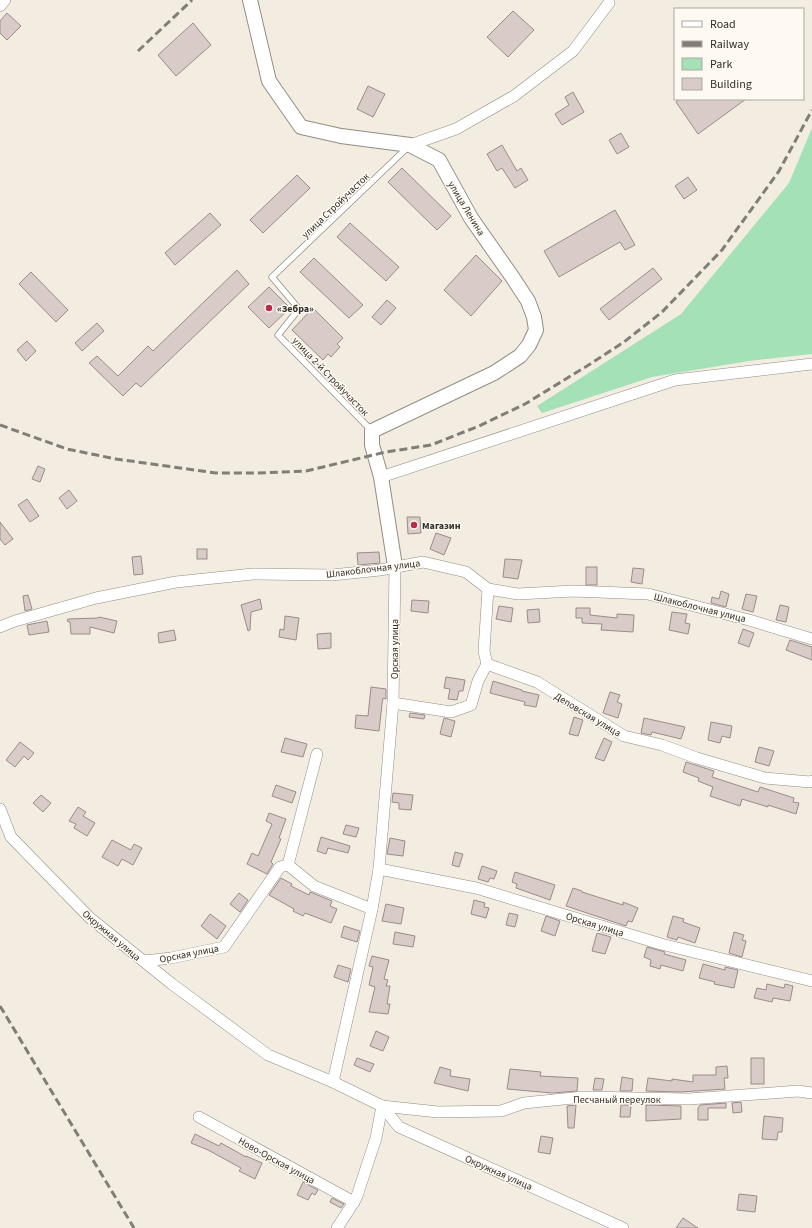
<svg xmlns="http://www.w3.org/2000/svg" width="812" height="1228" font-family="'Source Sans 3',sans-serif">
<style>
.green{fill:#a4e1b6}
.building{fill:#d9ccc8;stroke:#998d89}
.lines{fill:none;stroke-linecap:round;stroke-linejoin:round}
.service-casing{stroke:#938d84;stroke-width:7}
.minor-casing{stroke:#938d84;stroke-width:12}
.tertiary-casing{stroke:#938d84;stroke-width:16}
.service{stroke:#fff;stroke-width:5.5}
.minor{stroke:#fff;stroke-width:11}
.tertiary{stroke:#fff;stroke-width:14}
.rail{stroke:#827e77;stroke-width:3;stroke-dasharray:8 4;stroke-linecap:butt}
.poi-dot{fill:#bb2a49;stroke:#fef9f1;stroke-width:1.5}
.labels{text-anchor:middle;stroke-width:3;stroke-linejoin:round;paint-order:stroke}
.street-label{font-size:10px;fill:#312f2b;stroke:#fef9f1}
.poi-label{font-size:10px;font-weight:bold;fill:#312f2b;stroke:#fef9f1;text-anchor:start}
</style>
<rect width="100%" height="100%" fill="#f2ece1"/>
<polygon class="green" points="812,128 812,354 749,361 652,377 542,413 537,406 681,314 789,183"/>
<g class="building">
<polygon points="513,11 534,30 508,57 487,37"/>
<polygon points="7,13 21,26 7,40 0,33 0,21"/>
<polygon points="193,23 211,45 176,76 158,55"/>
<polygon points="368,86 385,94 373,117 357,109"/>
<polygon points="573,92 584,112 562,125 555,114 569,105 565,97"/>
<polygon points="680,99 746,99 698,134 676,102"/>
<polygon points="621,133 629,147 617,154 609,140"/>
<polygon points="502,145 517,171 521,168 528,180 515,188 502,168 497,171 487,154"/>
<polygon points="402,168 451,216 437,230 388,182"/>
<polygon points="297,175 310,188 263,233 250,220"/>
<polygon points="688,177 697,190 684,199 675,186"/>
<polygon points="615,210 635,245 625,250 620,242 559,277 544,251"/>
<polygon points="210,213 221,225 175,265 165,253"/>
<polygon points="350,223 399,267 386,281 337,237"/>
<polygon points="476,255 502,281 471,316 444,290"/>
<polygon points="314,258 363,305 349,318 300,272"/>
<polygon points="653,268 662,279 609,320 600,309"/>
<polygon points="237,270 249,284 141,387 136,383 123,396 89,363 97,356 118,376 148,346 153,351"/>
<polygon points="31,272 68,310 56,322 19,284"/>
<polygon points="269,287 290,308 269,328 248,307"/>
<polygon points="387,300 396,308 381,325 372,317"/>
<polygon points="313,308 343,338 337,344 340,347 331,357 328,354 323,360 292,330"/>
<polygon points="97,323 104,331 82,351 75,343"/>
<polygon points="27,341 36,351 26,361 17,350"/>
<polygon points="38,466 45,469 40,482 32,479"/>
<polygon points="69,490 77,501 67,509 59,498"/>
<polygon points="27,499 39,516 30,522 18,505"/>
<polygon points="407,517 420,517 421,533 408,534"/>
<polygon points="0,522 13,539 5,545 0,539"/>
<polygon points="436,533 451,538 444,555 430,549"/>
<rect x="197" y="549" width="10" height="10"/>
<polygon points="379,552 380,563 358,565 357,553"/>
<polygon points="141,556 143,574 134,575 132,557"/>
<polygon points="505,559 522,560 518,579 503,577"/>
<rect x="586" y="567" width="11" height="18"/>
<polygon points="633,568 644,569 642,584 631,582"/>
<polygon points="721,591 729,594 726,607 711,603 712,597 719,599"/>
<polygon points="746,594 757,596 753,612 742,609"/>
<polygon points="28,595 32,609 25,611 23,596"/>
<polygon points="260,599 262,609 251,612 250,630 248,631 241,605"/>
<polygon points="412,600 429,601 428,613 411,611"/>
<polygon points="780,605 789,607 786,622 776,620"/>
<polygon points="499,606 513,608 511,622 496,619"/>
<polygon points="576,608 590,608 590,615 617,618 617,614 634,615 633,632 601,630 602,624 582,623 582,618 576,618"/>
<polygon points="539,609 540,622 528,623 527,610"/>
<polygon points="672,612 687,614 685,623 690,624 688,634 669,630"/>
<polygon points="285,616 299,618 296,640 279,637 280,629 284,630"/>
<polygon points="99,617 117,621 114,633 90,627 90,634 71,634 70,622 67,621 68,619 98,618"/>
<polygon points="47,621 49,632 29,635 27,625"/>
<polygon points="743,629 754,633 749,647 738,643"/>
<polygon points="174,630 176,640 159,643 158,633"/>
<polygon points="331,633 331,648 318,649 317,634"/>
<polygon points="790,640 812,647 812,660 786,650"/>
<polygon points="446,677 465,680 463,691 459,691 457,700 448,699 450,689 444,688"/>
<polygon points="493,681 522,690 522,691 539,695 536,707 524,705 525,702 490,693"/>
<polygon points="371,687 386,689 386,699 383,698 382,704 379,731 355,728 356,715 368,716"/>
<polygon points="610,692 620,695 617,702 622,704 618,718 603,713"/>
<polygon points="410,713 425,715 424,719 409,717"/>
<polygon points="574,717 583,720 578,736 569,734"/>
<polygon points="444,718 455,721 451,737 440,734"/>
<polygon points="644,718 685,727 681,739 652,732 651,735 641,733"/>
<polygon points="711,722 732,726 730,738 722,736 720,743 708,740"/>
<polygon points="285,738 307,744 303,757 281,752"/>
<polygon points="604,738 612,742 604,761 595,758"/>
<polygon points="20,742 34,753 28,760 24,756 15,767 6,760"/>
<polygon points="759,747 774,751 769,766 755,762"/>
<polygon points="686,762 714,771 712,777 758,792 760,787 794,798 793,802 799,803 796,814 768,805 768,807 742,799 740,806 710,796 713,787 698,781 699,778 683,772"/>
<polygon points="276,785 296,792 292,803 272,796"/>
<polygon points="393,793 413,795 411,810 399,809 399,803 392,802"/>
<polygon points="41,795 51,803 43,812 33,803"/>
<polygon points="78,807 86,812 83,816 95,823 87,836 74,828 76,824 69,821"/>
<polygon points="269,813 286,819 279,838 281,839 271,862 273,864 267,874 247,864 252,853 258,856 272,824 266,821"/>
<polygon points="346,825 359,828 356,837 343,834"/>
<polygon points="321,837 350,846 348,853 328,848 326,854 317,851"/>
<polygon points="390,838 405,841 403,856 387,854"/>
<polygon points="112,840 131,850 134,844 142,848 133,865 122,859 118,866 102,857"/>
<polygon points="455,852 463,854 459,867 452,865"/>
<polygon points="482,866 497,871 494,879 490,878 488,882 478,879"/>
<polygon points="515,872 555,885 550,900 516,888 517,884 512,882"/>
<polygon points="281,878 292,884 291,886 309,895 310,892 332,901 330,906 337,909 331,923 305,913 303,916 293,911 294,909 269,895"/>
<polygon points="573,888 582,891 582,892 623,905 623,902 638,908 632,922 628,921 626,926 566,906"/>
<polygon points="239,893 248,900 240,912 230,904"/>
<polygon points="474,900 485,903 484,907 489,908 486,918 471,914"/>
<polygon points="386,904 404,908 401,924 382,921"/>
<polygon points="509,913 518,915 515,927 506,925"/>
<polygon points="210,914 226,926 217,939 201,926"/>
<polygon points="546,916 560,921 555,936 541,931"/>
<polygon points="673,916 684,919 683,922 700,928 695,943 678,937 677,940 667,937"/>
<polygon points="344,926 360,931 357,942 341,937"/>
<polygon points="395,932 415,936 413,947 393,944"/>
<polygon points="734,932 744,935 742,940 746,941 742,957 729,953"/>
<polygon points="597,933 611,937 605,954 592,951"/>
<polygon points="647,947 665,952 664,954 686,960 683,971 661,965 660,969 650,966 651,960 644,957"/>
<polygon points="372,956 389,960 384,979 388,980 386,986 390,986 387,1004 390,1004 388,1014 369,1012 375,987 369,985 373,967 369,966"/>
<polygon points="703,964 725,970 725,967 738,970 734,988 714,984 715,982 699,978"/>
<polygon points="338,965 351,969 348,982 334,977"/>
<polygon points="767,984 784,988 785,984 793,986 790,1001 773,998 772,1002 754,998 757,988 766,990"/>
<polygon points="376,1031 389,1037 383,1051 370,1046"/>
<polygon points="357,1058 374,1064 370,1072 354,1065"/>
<rect x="751" y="1058" width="13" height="26"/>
<polygon points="727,1066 728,1078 724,1078 725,1089 681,1092 646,1091 648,1078 672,1081 672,1079 693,1082 693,1075 716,1075 716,1067"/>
<polygon points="440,1067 451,1070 450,1076 470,1079 468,1091 434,1083"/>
<polygon points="510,1069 541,1072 540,1076 578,1078 577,1091 552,1093 507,1089"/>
<polygon points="622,1077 633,1079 632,1091 620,1091"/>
<polygon points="595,1078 604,1079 602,1090 593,1090"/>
<polygon points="741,1102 742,1112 733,1113 732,1103"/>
<polygon points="726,1103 726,1108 708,1108 708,1120 698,1120 698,1108 700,1105"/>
<polygon points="576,1105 574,1128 568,1128 567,1106"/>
<polygon points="621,1105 631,1105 630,1117 620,1117"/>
<polygon points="646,1105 681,1106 681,1119 646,1121"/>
<polygon points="764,1116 783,1118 782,1132 778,1132 777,1140 762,1139"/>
<polygon points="195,1134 219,1146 221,1143 246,1157 246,1156 262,1163 255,1179 239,1171 241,1168 208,1150 191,1143"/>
<polygon points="541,1136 553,1138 550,1154 538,1152"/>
<polygon points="303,1182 318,1190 315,1195 312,1193 308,1200 297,1195"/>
<polygon points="739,1194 757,1196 755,1212 737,1210"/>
<polygon points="332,1198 344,1204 341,1208 330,1202"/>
<polygon points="683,1218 698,1228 676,1228"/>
</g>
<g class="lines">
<g class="service-casing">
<polyline id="service" points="372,431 278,335 299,309 272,277 408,147"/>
</g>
<g class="minor-casing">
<g id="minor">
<polyline points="0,6 5,0"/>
<polyline points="410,145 456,129 514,96 573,51 609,3"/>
<polyline points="381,477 675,380 812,364"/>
<polyline points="0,627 15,621 96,598 176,582 253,574 332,575 380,570 423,562 466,572 488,589 518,594 573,591 648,594 749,620 812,639"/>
<polyline points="487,664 484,651 488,589"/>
<polyline points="393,703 451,712 471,705 478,681 487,664 537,682 624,736 662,745 697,758 765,778 810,782 812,781"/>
<polyline points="0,809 11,837 90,918 172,984 268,1055 333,1082 382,1106 438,1112 501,1111 524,1103 583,1097 689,1099 798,1091 812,1093"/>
<polyline points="288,865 317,754"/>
<polyline points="379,869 476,888 661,944 812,981"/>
<polyline points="144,961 171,958 224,947 280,867 288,865 314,886 372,909"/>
<polyline points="333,1082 372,909 379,869 393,703 395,566"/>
<polyline points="382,1106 399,1127 623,1228"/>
<polyline points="199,1117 354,1202"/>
<polyline points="337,1228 354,1202 357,1196 376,1138 382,1106"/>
</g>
</g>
<g class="tertiary-casing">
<polyline id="tertiary" points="250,0 269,81 301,127 341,136 410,145 439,160 471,218 513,278 528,301 534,317 536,330 529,345 520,356 494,373 372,431 372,445 381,477 395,566"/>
</g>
<use href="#service" class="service"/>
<use href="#minor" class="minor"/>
<use href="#tertiary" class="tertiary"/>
<g class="rail">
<polyline points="138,51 192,0"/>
<polyline points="0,425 67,449 116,459 216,473 258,473 306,471 386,452 431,445 479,426 525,404 587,366 624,342 662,312 722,250 779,171 812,110"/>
<polyline points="0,1006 134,1228"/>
</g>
</g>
<g class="poi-dot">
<circle cx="269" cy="308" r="4"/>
<circle cx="414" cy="525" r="4"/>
</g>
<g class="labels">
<g class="street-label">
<text transform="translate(335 205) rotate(-44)" y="4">улица Стройучасток</text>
<text transform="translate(467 208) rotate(59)" y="4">улица Ленина</text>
<text transform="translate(331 376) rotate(46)" y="4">улица 2-й Стройучасток</text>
<text transform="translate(373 568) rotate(-7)" y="4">Шлакоблочная улица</text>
<text transform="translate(700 607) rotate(14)" y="4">Шлакоблочная улица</text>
<text transform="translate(394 649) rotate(-90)" y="4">Орская улица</text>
<text transform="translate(588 714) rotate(31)" y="4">Деповская улица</text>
<text transform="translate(595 924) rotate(17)" y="4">Орская улица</text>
<text transform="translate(112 935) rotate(40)" y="4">Окружная улица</text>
<text transform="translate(189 953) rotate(-11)" y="4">Орская улица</text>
<text x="617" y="1103">Песчаный переулок</text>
<text transform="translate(277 1160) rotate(29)" y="4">Ново-Орская улица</text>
<text transform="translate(499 1172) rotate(24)" y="4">Окружная улица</text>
</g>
<g class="poi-label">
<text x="277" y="312">«Зебра»</text>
<text x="422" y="529">Магазин</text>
</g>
</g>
<rect x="674" y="8" width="130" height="92" fill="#fef9f1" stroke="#aca8a2"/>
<rect x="682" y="21" width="20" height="6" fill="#ffffff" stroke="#aca8a2"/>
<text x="710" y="28" font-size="12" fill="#312f2b">Road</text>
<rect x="682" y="41" width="20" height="6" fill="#827e77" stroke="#aca8a2"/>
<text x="710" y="48" font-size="12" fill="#312f2b">Railway</text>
<rect x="682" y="58" width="20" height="12" fill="#a4e1b6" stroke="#aca8a2"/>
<text x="710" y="68" font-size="12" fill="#312f2b">Park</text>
<rect x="682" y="78" width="20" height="12" fill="#d9ccc8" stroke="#aca8a2"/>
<text x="710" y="88" font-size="12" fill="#312f2b">Building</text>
</svg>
